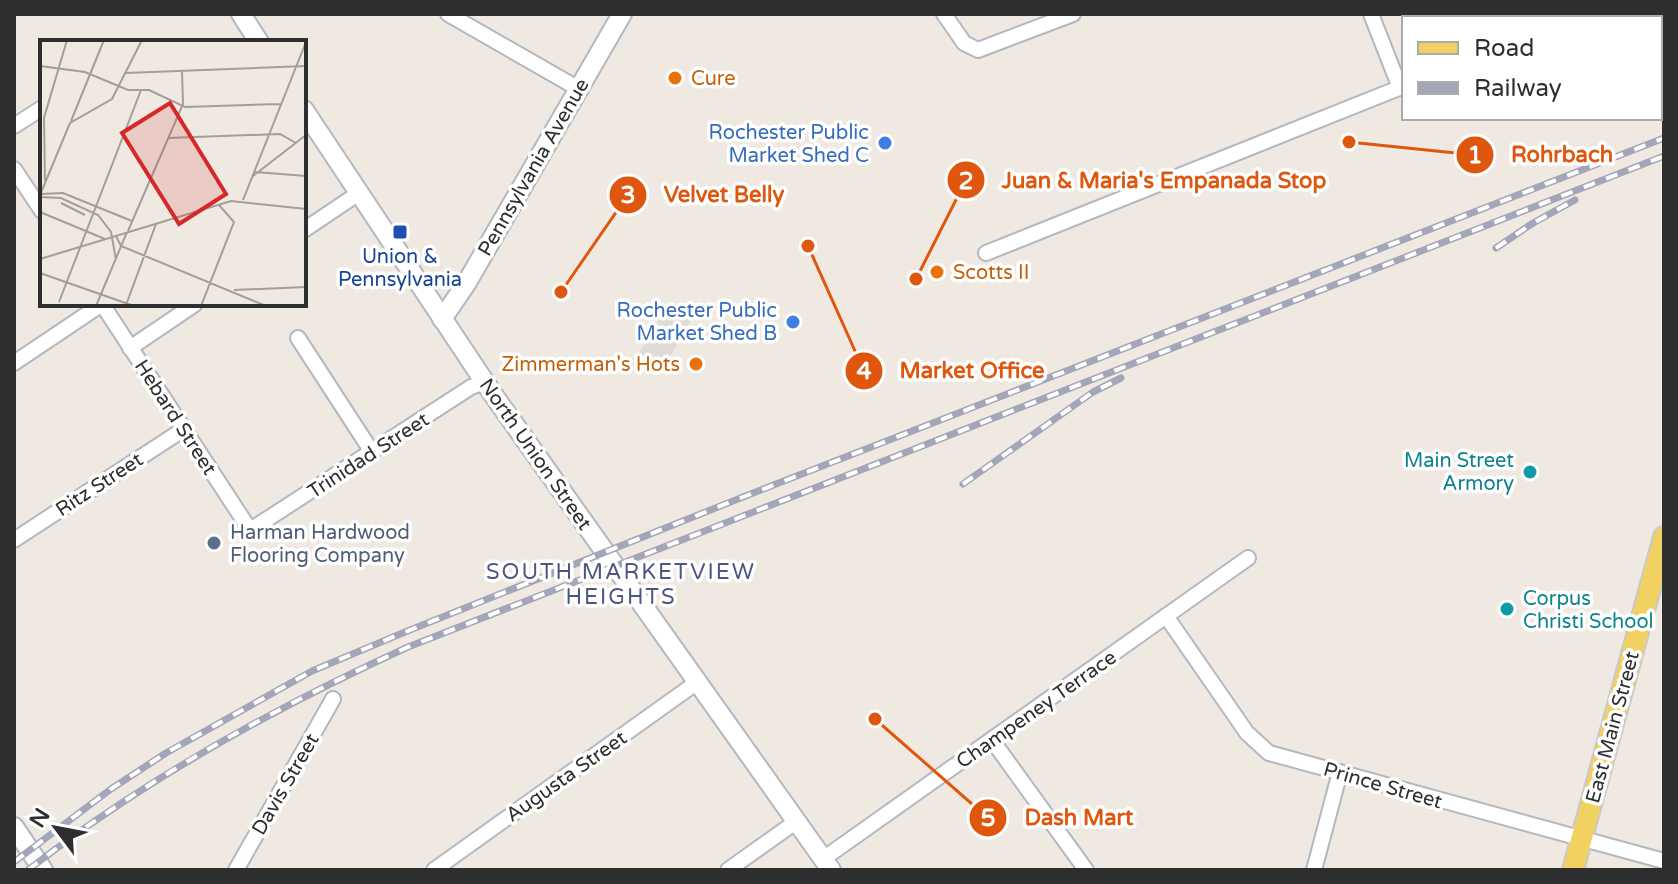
<svg xmlns="http://www.w3.org/2000/svg" width="1678" height="884" font-family="'Varela Round',sans-serif">
<style>
.plaza{fill:#dfdcd8}
.lines{fill:none;stroke-linecap:round;stroke-linejoin:round}
.street-casing{stroke:#b4b7c1;stroke-width:18}
.secondary-casing{stroke:#b4b7c1;stroke-width:22}
.primary-casing{stroke:#c9c9c9;stroke-width:24}
.street{stroke:#fff;stroke-width:14}
.secondary{stroke:#fff;stroke-width:18}
.primary{stroke:#f2d163;stroke-width:20}
.rail-casing{stroke:#a3a6b8;stroke-width:7}
.rail{stroke:#fff;stroke-width:4;stroke-dasharray:12;stroke-linecap:butt}
.food-dot{fill:#e8710a;stroke:#fff;stroke-width:3}
.shop-dot{fill:#3f7fe0;stroke:#fff;stroke-width:3}
.transit-dot{fill:#1a4fb4;stroke:#fff;stroke-width:3}
.culture-dot{fill:#0f9aa8;stroke:#fff;stroke-width:3}
.service-dot{fill:#5c6f8a;stroke:#fff;stroke-width:3}
.labels{text-anchor:middle;stroke-width:7;stroke-linejoin:round;paint-order:stroke}
.food-label{font-size:20px;fill:#c56008;stroke:#fff;text-anchor:start}
.shop-label{font-size:20px;fill:#366cbe;stroke:#fff;text-anchor:end}
.street-label{font-size:20px;fill:#2e2e2e;stroke:#fff}
.transit-label{font-size:20px;fill:#164399;stroke:#fff}
.culture-label{font-size:20px;fill:#0d838f;stroke:#fff;text-anchor:end}
.service-label{font-size:20px;fill:#4e5e75;stroke:#fff;text-anchor:start}
.neighbourhood-label{font-size:22px;letter-spacing:2px;fill:#4d5680;stroke:#fff}
.inset-road{fill:none;stroke:#a29e99;stroke-width:2}
.view{fill:#d62828;fill-opacity:0.15;stroke:#d62828;stroke-width:4}
.inset-edge{fill:none;stroke:#2e2e2e;stroke-width:4}
.leader{fill:none;stroke:#df570e;stroke-width:3}
.callout-dot{fill:#df570e;stroke:#fff;stroke-width:3}
.mark-label{font-size:24px;text-anchor:middle;font-weight:bold;fill:#fff}
.callout-label{font-size:22px;text-anchor:middle;font-weight:bold;fill:#df570e;stroke:#fff;stroke-width:7;stroke-linejoin:round;paint-order:stroke}
</style>
<rect width="100%" height="100%" fill="#efe9e1"/>
<polygon class="plaza" points="667,305 691,320 670,357 666,362 659,365 638,355"/>
<g class="lines">
<g class="street-casing">
<g id="street">
<polyline points="448,14 579,89"/>
<polyline points="944,14 964,43 978,50 1073,14"/>
<polyline points="1371,14 1400,88"/>
<polyline points="1580,18 1591,14"/>
<polyline points="14,126 42,108"/>
<polyline points="14,169 42,211"/>
<polyline points="304,230 359,193"/>
<polyline points="986,253 1404,86"/>
<polyline points="102,304 246,524 252,529 471,387 485,382"/>
<polyline points="298,338 372,452"/>
<polyline points="130,348 195,304"/>
<polyline points="14,363 102,304"/>
<polyline points="14,540 184,429"/>
<polyline points="1166,616 1247,733 1269,753 1664,861"/>
<polyline points="992,740 1086,870"/>
<polyline points="823,859 1248,558"/>
<polyline points="236,870 333,699"/>
<polyline points="434,870 696,683"/>
<polyline points="728,870 797,821"/>
<polyline points="1314,870 1340,772"/>
</g>
</g>
<g class="secondary-casing">
<g id="secondary">
<polyline points="241,14 259,42"/>
<polyline points="304,110 492,393 831,870"/>
<polyline points="442,319 466,284 622,14"/>
<polyline points="14,827 43,870"/>
</g>
</g>
<g class="primary-casing">
<polyline id="primary" points="1573,870 1664,537"/>
</g>
<use href="#street" class="street"/>
<use href="#secondary" class="secondary"/>
<use href="#primary" class="primary"/>
<g class="rail-casing">
<g id="rail">
<polyline points="1496,248 1533,223 1575,200"/>
<polyline points="963,484 1093,392 1121,378"/>
<polyline points="14,862 111,789 166,753 312,671 405,632 743,497 1664,138"/>
<path d="M28,870C145,779 274,708 408,647L1664,156"/>
</g>
</g>
<use href="#rail" class="rail"/>
</g>
<g class="food-dot">
<circle cx="675" cy="78" r="8"/>
<circle cx="937" cy="272" r="8"/>
<circle cx="696" cy="364" r="8"/>
</g>
<g class="shop-dot">
<circle cx="885" cy="143" r="8"/>
<circle cx="793" cy="322" r="8"/>
</g>
<rect class="transit-dot" x="392" y="224" width="16" height="16" rx="4"/>
<g class="culture-dot">
<circle cx="1530" cy="472" r="8"/>
<circle cx="1507" cy="609" r="8"/>
</g>
<circle class="service-dot" cx="214" cy="543" r="8"/>
<g class="labels">
<g class="food-label">
<text x="691" y="85">Cure</text>
<text x="953" y="279">Scotts II</text>
<text x="680" y="371" text-anchor="end">Zimmerman's Hots</text>
</g>
<g class="shop-label">
<text x="869" y="139">Rochester Public<tspan x="869" dy="23">Market Shed C</tspan></text>
<text x="777" y="317">Rochester Public<tspan x="777" dy="23">Market Shed B</tspan></text>
</g>
<g class="street-label">
<text transform="translate(533 167) rotate(-60)" y="7">Pennsylvania Avenue</text>
<text transform="translate(176 417) rotate(57)" y="7">Hebard Street</text>
<text transform="translate(536 454) rotate(55)" y="7">North Union Street</text>
<text transform="translate(368 455) rotate(-33)" y="7">Trinidad Street</text>
<text transform="translate(99 484) rotate(-33)" y="7">Ritz Street</text>
<text transform="translate(1036 709) rotate(-35)" y="7">Champeney Terrace</text>
<text transform="translate(1612 727) rotate(-75)" y="7">East Main Street</text>
<text transform="translate(566 776) rotate(-35)" y="7">Augusta Street</text>
<text transform="translate(285 784) rotate(-60)" y="7">Davis Street</text>
<text transform="translate(1383 785) rotate(16)" y="7">Prince Street</text>
</g>
<g class="transit-label">
<text x="400" y="263">Union &amp;<tspan x="400" dy="23">Pennsylvania</tspan></text>
</g>
<g class="culture-label">
<text x="1514" y="467">Main Street<tspan x="1514" dy="23">Armory</tspan></text>
<text x="1523" y="605" text-anchor="start">Corpus<tspan x="1523" dy="23">Christi School</tspan></text>
</g>
<g class="service-label">
<text x="230" y="539">Harman Hardwood<tspan x="230" dy="23">Flooring Company</tspan></text>
</g>
<g class="neighbourhood-label">
<text x="621" y="579">SOUTH MARKETVIEW<tspan x="621" dy="25">HEIGHTS</tspan></text>
</g>
</g>
<g transform="translate(40 40)">
<rect width="266" height="266" fill="#efe9e1"/>
<path class="inset-road" d="M0,26L45,32L88,50H109L145,67L241,64M86,33L266,26M31,81L64,0M128,98L240,94L256,103M215,132L266,136M213,136L266,95M5,141L4,78L27,0M1,154L23,153L92,181M0,155L30,83L72,59L102,0M0,157L21,158L58,175L71,192L76,220M203,160L266,2M21,163L45,175M0,172L65,199M88,191L143,64L142,31M76,196L81,206L226,266M0,219L191,161L266,169M0,233L94,266M194,250L266,247M19,262L101,50M86,265L116,184M56,266L87,192M161,266L194,182L179,165"/>
<path class="view" d="M130,63L186,154L139,184L82,93Z"/>
<rect width="266" height="266" class="inset-edge"/>
</g>
<path class="leader" d="M1349 142L1475 155M916 279L966 180M561 292L628 195M808 246L864 371M875 719L988 818"/>
<g class="callout-dot">
<circle cx="1349" cy="142" r="8"/>
<circle cx="916" cy="279" r="8"/>
<circle cx="561" cy="292" r="8"/>
<circle cx="808" cy="246" r="8"/>
<circle cx="875" cy="719" r="8"/>
<circle cx="1475" cy="155" r="20"/>
<circle cx="966" cy="180" r="20"/>
<circle cx="628" cy="195" r="20"/>
<circle cx="864" cy="371" r="20"/>
<circle cx="988" cy="818" r="20"/>
</g>
<g class="mark-label">
<text x="1475" y="163">1</text>
<text x="966" y="189">2</text>
<text x="628" y="203">3</text>
<text x="864" y="379">4</text>
<text x="988" y="826">5</text>
</g>
<g class="callout-label">
<text x="1562" y="162">Rohrbach</text>
<text x="1164" y="188">Juan &amp; Maria's Empanada Stop</text>
<text x="724" y="202">Velvet Belly</text>
<text x="972" y="378">Market Office</text>
<text x="1079" y="825">Dash Mart</text>
</g>
<rect width="1678" height="884" fill="none" stroke="#2e2e2e" stroke-width="32"/>
<rect x="1402" y="16" width="260" height="104" fill="#ffffff" stroke="#ababab" stroke-width="2"/>
<rect x="1418" y="42" width="40" height="12" fill="#f2d163" stroke="#ababab" stroke-width="2"/>
<text x="1474" y="56" font-size="24" fill="#2e2e2e">Road</text>
<rect x="1418" y="82" width="40" height="12" fill="#a3a6b8" stroke="#ababab" stroke-width="2"/>
<text x="1474" y="96" font-size="24" fill="#2e2e2e">Railway</text>
<g transform="translate(56 828) rotate(302)" stroke="#ffffff" stroke-width="6" paint-order="stroke">
<path d="M0-6L14 30L0 20L-14 30Z" fill="#2e2e2e"/>
<text y="-12" font-size="22" font-weight="bold" text-anchor="middle" fill="#2e2e2e">N</text>
</g>
</svg>
